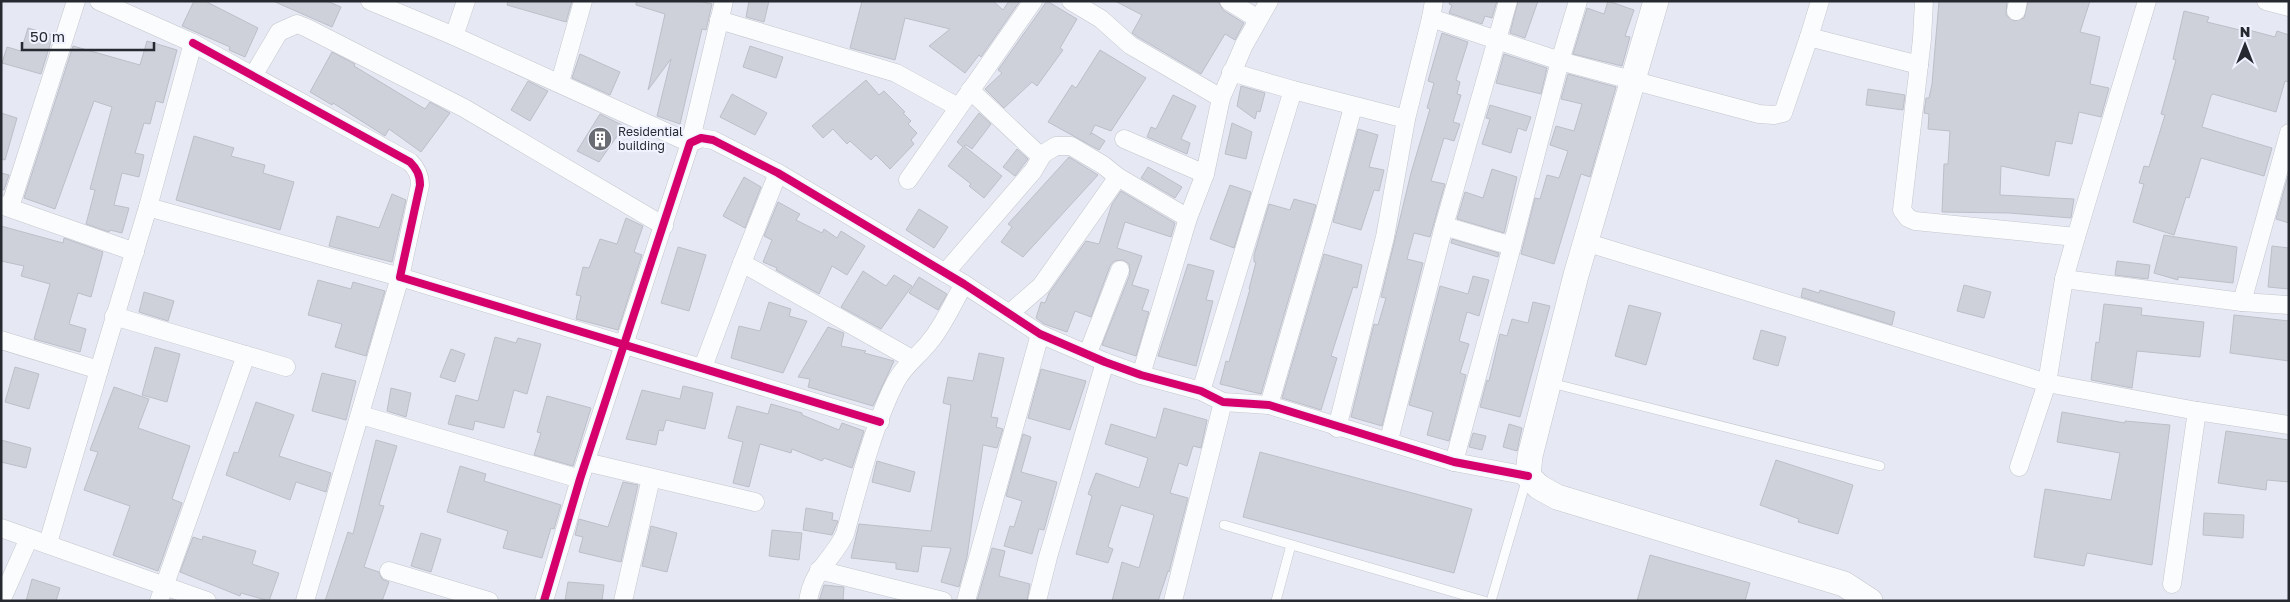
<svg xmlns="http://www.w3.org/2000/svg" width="2290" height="602" font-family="'Golos Text',sans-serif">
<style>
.building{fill:#cfd1da;stroke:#bdbfc8}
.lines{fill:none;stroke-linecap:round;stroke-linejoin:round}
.lane-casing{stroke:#c4c6ce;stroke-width:10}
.street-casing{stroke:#c4c6ce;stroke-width:19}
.secondary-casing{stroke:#c4c6ce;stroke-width:26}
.lane{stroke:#fbfcfd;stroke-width:9}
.street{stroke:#fbfcfd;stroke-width:18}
.secondary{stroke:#fbfcfd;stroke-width:25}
.cycleway-casing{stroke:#f0f3ff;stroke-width:11}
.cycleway{stroke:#d6006c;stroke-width:8}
.labels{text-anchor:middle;stroke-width:4.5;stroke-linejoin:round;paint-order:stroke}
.poi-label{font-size:12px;fill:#272930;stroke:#f0f3ff;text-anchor:start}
</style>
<rect width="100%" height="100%" fill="#e6e8f3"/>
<g class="building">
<polygon points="194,1 205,1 258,28 245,57 229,50 230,47 182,26"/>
<polygon points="273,1 327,1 341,7 332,27"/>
<polygon points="508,1 572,1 566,22 507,5"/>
<polygon points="636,1 699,1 712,4 706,30 702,29 680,124 657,116 671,59 648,90 665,14 636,5"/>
<polygon points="749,1 769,1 764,22 746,17"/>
<polygon points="862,1 993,1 1003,10 1009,1 1020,1 981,57 979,55 965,73 929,46 950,29 905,18 895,60 850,48"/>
<polygon points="1047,1 1077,19 1060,48 1063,50 1037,86 1032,82 1004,108 985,89 1002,73 998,70"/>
<polygon points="1115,1 1218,1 1223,10 1244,23 1235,40 1225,34 1201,74 1136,36 1132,33 1142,15"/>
<polygon points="1450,1 1497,1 1492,18 1485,16 1482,24 1449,13 1452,5 1449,4"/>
<polygon points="1518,1 1538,1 1525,38 1510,33"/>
<polygon points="1608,1 1634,10 1625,36 1630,37 1622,66 1573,54 1587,8 1604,14"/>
<polygon points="1939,1 2007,1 2006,15 2014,21 2024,18 2028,1 2090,1 2080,32 2100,37 2090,84 2109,88 2101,117 2079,112 2072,144 2056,141 2049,176 2001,166 2000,195 2074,199 2071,218 2009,213 1942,212 1944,164 1948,164 1950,131 1928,129 1929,114 1924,113 1926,98 1929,98 1932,84"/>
<polygon points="2184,11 2209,17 2207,22 2244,31 2245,29 2275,37 2277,31 2289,35 2289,82 2285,81 2276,112 2213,94 2211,96 2202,127 2272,148 2264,176 2201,158 2189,198 2186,197 2174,235 2133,222 2144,184 2139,183 2144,166 2149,167 2165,115 2161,114 2176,60 2173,59"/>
<polygon points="28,28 53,35 41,74 2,63 7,47 21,51"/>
<polygon points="1442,33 1468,42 1456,80 1460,82 1457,94 1461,95 1453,122 1460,124 1454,141 1444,138 1431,181 1445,184 1430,237 1414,233 1407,259 1423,263 1382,426 1351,417 1374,324 1378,325 1386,298 1381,297 1411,173 1430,109 1427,108 1434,83 1428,81"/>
<polygon points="147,41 177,50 163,103 156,101 150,124 144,123 135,153 144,155 139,177 122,173 114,205 129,208 122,233 110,230 109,232 86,224 95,190 90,189 112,107 94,101 55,209 24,198 73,46 140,65"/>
<polygon points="750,46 783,57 776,78 743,67"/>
<polygon points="1100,50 1146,78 1111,131 1095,125 1090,135 1092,133 1105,141 1099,150 1048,122 1072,85 1076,88"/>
<polygon points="332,52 355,64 354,66 425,109 430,102 450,113 421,152 389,129 385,136 333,103 332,105 310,92"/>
<polygon points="580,54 620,72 610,95 572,78"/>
<polygon points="1504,54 1547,68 1541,94 1496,83"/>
<polygon points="1568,74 1616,87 1590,177 1581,174 1554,264 1521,254 1535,198 1540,199 1547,175 1559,178 1568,151 1550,145 1556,126 1574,131 1582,104 1561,99"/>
<polygon points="866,80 879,95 884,91 905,112 903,113 911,121 908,124 917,133 911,140 914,144 890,169 876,155 871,160 850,141 847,144 833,129 823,138 812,126"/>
<polygon points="528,81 548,91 530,121 511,110"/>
<polygon points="1241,86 1265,93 1260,112 1257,111 1255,119 1237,106"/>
<polygon points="1868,89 1905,95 1903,110 1866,105"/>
<polygon points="732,94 767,113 755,135 720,117"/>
<polygon points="1173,95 1196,106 1181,139 1190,143 1187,154 1147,137 1151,127 1156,129"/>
<polygon points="1490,105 1531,117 1526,131 1518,128 1511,153 1482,144 1490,119 1486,118"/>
<polygon points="1,113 17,118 5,160 1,159"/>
<polygon points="979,113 991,124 972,149 966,145 964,146 1002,176 984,198 969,186 971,184 948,166 963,147 957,142"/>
<polygon points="600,114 624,126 599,162 577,151"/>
<polygon points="1232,123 1252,132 1246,159 1225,154"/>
<polygon points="1358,129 1378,135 1369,167 1384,170 1379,191 1374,190 1361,230 1333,222"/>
<polygon points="194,136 234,148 231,156 265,165 263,173 294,182 280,230 176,200"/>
<polygon points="1017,149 1028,159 1015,176 1003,167"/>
<polygon points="1069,157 1098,175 1023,257 1001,242 1012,227 1008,224"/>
<polygon points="1148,167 1182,187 1175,198 1141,178"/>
<polygon points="1492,169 1517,177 1504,233 1457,219 1465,192 1483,198"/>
<polygon points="1,173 9,175 4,190 1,189"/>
<polygon points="2288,176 2289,176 2289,223 2276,219"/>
<polygon points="744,177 761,187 745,228 723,216"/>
<polygon points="1230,185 1251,192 1234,248 1210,239"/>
<polygon points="1121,191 1175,223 1171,237 1125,222 1117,248 1142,256 1132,285 1149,290 1142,310 1149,312 1136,356 1102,345 1130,274 1129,264 1123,260 1114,261 1110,266 1091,317 1075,311 1067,332 1044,324 1036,318 1041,302 1045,303 1049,293 1086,241 1099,244 1112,204"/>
<polygon points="392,194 406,200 392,262 329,246 337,216 379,228"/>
<polygon points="1294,199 1316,205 1261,394 1220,384 1226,361 1229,362 1250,289 1249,289 1256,262 1254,262 1254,255 1269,204 1290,210"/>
<polygon points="778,202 800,214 796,220 822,233 824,229 837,238 841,231 865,246 847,275 832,266 819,294 776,270 777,268 763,262 772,240 764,236"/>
<polygon points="919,209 948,227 934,248 906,230"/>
<polygon points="626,218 643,226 634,252 642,255 618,330 576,319 581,296 576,295 583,267 589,268 600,239 617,244"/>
<polygon points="1,226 63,243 64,238 103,252 91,297 78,293 69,324 86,329 80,352 34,339 50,284 21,276 24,266 1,261"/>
<polygon points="2164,235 2237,247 2233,283 2178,277 2178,280 2154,273"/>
<polygon points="1452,239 1499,253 1498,257 1451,243"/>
<polygon points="2272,246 2289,248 2289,289 2268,287"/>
<polygon points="678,247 706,255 689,311 661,303"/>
<polygon points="1324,254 1362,265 1357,288 1353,287 1331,356 1337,358 1321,410 1282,398"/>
<polygon points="2117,261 2150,265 2148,279 2115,275"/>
<polygon points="1188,264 1214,271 1206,300 1213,301 1196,366 1158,356"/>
<polygon points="863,271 886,286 894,275 912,286 881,329 841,307"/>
<polygon points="1473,276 1489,280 1479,316 1467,312 1459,341 1469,344 1460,373 1466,375 1449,441 1427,435 1433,412 1409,405 1440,286 1468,294"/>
<polygon points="919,277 947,294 938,310 909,293"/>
<polygon points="318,280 351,289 353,282 385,291 366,356 335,347 342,324 308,315"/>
<polygon points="1964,285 1991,292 1984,318 1957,311"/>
<polygon points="1803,288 1819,293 1820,290 1895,312 1892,325 1801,297"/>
<polygon points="144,292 174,301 168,321 139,312"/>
<polygon points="769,302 791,309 789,316 807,321 783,373 731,358 739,326 760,331"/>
<polygon points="1533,302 1550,306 1520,417 1480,407 1487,380 1489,381 1500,334 1507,336 1512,319 1528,323"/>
<polygon points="2104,304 2142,308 2141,315 2204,322 2200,357 2137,351 2132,388 2091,380 2096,342 2099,343"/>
<polygon points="1629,305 1661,313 1646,365 1615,356"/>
<polygon points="2234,315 2289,321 2289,361 2230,353"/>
<polygon points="828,327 844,333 841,346 866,351 864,353 894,361 873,406 808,387 810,379 798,377"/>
<polygon points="1761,330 1786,337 1778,366 1753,359"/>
<polygon points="495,337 516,343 518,338 541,344 527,394 514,390 504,428 475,421 473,430 448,424 456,395 478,401"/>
<polygon points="155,347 180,354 167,402 142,395"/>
<polygon points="451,349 465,354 455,382 440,377"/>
<polygon points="979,353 1004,358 991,417 998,418 996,427 1003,429 997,448 983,445 967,557 959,587 941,582 951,548 922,546 918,572 896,569 896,563 851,558 859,524 931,531 951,405 943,403 948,377 973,381"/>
<polygon points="15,367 39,374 29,409 5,402"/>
<polygon points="1041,369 1086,381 1070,430 1028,418"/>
<polygon points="322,373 356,381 346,420 312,411"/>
<polygon points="683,386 713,393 705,429 666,420 663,431 659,430 656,445 626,439 642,390 680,399"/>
<polygon points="114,387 149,399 138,428 190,446 172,499 182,503 158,571 113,555 130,506 84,490 98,452 90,450"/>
<polygon points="391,388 411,393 406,417 387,411"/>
<polygon points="547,396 591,408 573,466 534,455 541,433 537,432"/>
<polygon points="256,402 294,415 279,456 331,473 326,492 296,482 290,500 226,475 234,452 238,453"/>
<polygon points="771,404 802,413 802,415 839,430 842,423 864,431 852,468 824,458 822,461 792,449 791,453 760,444 749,487 733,483 743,442 728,438 737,406 768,414"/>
<polygon points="1164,408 1207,420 1201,448 1193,446 1187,466 1179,463 1170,493 1188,498 1169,572 1168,571 1158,601 1112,601 1122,562 1139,568 1154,515 1121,505 1108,547 1113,549 1108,563 1076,554 1092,496 1088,494 1096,473 1139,488 1148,458 1105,444 1111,424 1156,438"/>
<polygon points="2062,412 2125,423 2125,421 2170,425 2152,565 2087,553 2084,566 2034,557 2045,489 2111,500 2120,453 2057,442"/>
<polygon points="1509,424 1522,428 1517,451 1503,447"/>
<polygon points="2226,431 2289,440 2289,482 2267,480 2266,490 2218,483"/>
<polygon points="1473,433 1486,436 1482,450 1469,447"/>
<polygon points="1023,434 1031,437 1021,472 1057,482 1044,530 1039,529 1032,554 1004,546 1010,526 1014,527 1022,501 1006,496"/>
<polygon points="1,440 31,448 26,468 1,462"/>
<polygon points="376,440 397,446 379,505 384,506 364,567 379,572 382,579 389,582 382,601 325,601 348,532 353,534"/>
<polygon points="1260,452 1472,509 1454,573 1243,517"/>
<polygon points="1776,460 1853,485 1838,534 1798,522 1799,519 1760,505"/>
<polygon points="877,461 915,472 910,492 872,482"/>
<polygon points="460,466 486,474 484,481 561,505 554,529 551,528 542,558 503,548 508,531 447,512"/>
<polygon points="623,482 638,485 621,562 579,552 583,537 575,535 579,519 608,527"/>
<polygon points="806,508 833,513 832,520 838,521 832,535 803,530"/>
<polygon points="2204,513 2244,515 2243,538 2203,535"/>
<polygon points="651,526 677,533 667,572 642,566"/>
<polygon points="772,530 802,533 799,560 769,556"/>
<polygon points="421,533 441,539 431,572 411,566"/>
<polygon points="203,536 256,551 252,564 279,573 269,601 241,593 240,596 180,572 193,537 202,540"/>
<polygon points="992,548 1005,551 999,576 1030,584 1027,601 977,601"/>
<polygon points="1650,555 1750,583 1745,601 1637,601"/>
<polygon points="32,579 60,588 56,601 26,601"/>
<polygon points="568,582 604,585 602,601 565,601"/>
<polygon points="824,585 844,587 843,601 819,601"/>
</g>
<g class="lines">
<g class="lane-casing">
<g id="lane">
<polyline points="1551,383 1880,466"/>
<polyline points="1224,525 1484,601"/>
<polyline points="1276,601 1291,545"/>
<polyline points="1491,601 1527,478"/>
</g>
</g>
<g class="street-casing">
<g id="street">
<polyline points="99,1 193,43 148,207"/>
<polyline points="370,1 454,36"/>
<polyline points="466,1 454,36 690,143 724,1"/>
<polyline points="1071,1 1101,19 1130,45 1221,98"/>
<polyline points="1229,1 1258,19"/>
<polyline points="1434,1 1431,18 1560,61 1759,114 1774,115 1783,113 1809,37"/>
<polyline points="1820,1 1809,37 1919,65"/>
<polyline points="1924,1 1922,39 1902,210 1908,218 1915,221 2076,237"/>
<polyline points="2266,1 2289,7"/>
<polyline points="2016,11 2018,1"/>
<polyline points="719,20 896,73 958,107"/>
<path d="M193,43L410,162C417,169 420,175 420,185L400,277L880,422"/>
<polyline points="1231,72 1293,90 1406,119 1431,18"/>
<polyline points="253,76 279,32 297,24 307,28 464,108 664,226"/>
<polyline points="560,82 583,1"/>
<polyline points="1124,139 1205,174"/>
<polyline points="1043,154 1056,146 1071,146 1103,165 1118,177 1188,218"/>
<polyline points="778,173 742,263 912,359"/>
<polyline points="908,180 1033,1"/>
<polyline points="1,205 135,252"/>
<polyline points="10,207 76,1"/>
<polyline points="1444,226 1512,246 1560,61 1578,1"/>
<polyline points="1585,242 2047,383 2197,411 2289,425"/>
<polyline points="945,273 1033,171 1043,154 1038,154 970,90"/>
<polyline points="2064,279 2242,302 2289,305"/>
<polyline points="2242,302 2289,133"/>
<polyline points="1010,313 1041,286 1118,177"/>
<polyline points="114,316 286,367"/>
<polyline points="1,340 99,370 48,543"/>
<polyline points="1088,353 1120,270"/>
<polyline points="703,367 742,263"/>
<polyline points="99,370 148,207 400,277 305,601"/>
<polyline points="1141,375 1188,218 1205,174 1221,98 1244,45 1269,1"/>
<polyline points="1201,391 1293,90"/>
<polyline points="1269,405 1321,226 1353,107"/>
<polyline points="361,415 580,479"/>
<polyline points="1337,428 1385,237 1406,119"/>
<polyline points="1389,440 1444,226 1508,1"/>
<polyline points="586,462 755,502"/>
<polyline points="1454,462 1512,246"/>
<polyline points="2019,467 2047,383 2064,279 2076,237 2147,1"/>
<polyline points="1,528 207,601"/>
<polyline points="819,570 943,601"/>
<polyline points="389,571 489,601"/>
<polyline points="2172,584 2197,411"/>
<polyline points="1,601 29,538"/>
<polyline points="159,601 246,355"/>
<polyline points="544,601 580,479 690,143 701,138 713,140 778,173 964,284 1040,334 1105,362 1141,375 1201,391 1223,402 1269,405 1454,462 1528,476"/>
<polyline points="623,601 651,478"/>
<path d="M808,601C813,569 832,561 845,534C858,487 874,423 896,381C905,364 920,355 931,340C944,324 953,303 964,284"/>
<polyline points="966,601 1040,334"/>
<polyline points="1037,601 1048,557 1105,362"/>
<polyline points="1173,601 1223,402"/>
</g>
</g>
<g class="secondary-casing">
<polyline id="secondary" points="1656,1 1576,275 1530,456 1528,476 1539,487 1557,497 1844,584 1870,601"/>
</g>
<use href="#lane" class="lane"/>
<use href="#street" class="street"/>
<use href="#secondary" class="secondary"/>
<g class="cycleway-casing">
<g id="cycleway">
<path d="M193,43L410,162C417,169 420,175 420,185L400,277L880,422"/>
<polyline points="544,601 580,479 690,143 701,138 713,140 778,173 964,284 1040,334 1105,362 1141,375 1201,391 1223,402 1269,405 1454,462 1528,476"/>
</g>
</g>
<use href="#cycleway" class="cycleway"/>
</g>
<defs>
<g id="building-disc" transform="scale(1.25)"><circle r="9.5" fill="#6a6c74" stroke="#f0f3ff"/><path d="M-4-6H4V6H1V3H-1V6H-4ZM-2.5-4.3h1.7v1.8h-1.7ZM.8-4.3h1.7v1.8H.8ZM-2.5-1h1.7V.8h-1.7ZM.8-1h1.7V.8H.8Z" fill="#fff"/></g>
</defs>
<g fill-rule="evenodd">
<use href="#building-disc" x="600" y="139"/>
</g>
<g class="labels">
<g class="poi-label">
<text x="618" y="136">Residential<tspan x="618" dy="14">building</tspan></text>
</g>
</g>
<rect width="2290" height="602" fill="none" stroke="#272930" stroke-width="5"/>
<g transform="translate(2245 45)" stroke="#f0f3ff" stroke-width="4" paint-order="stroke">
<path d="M0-4L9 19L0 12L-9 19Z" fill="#272930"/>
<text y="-8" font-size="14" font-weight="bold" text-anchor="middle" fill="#272930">N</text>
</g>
<path d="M22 42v8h132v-8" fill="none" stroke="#272930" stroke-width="2.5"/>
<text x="30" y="42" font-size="15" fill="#272930" stroke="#f0f3ff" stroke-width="4" paint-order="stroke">50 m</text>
</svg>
